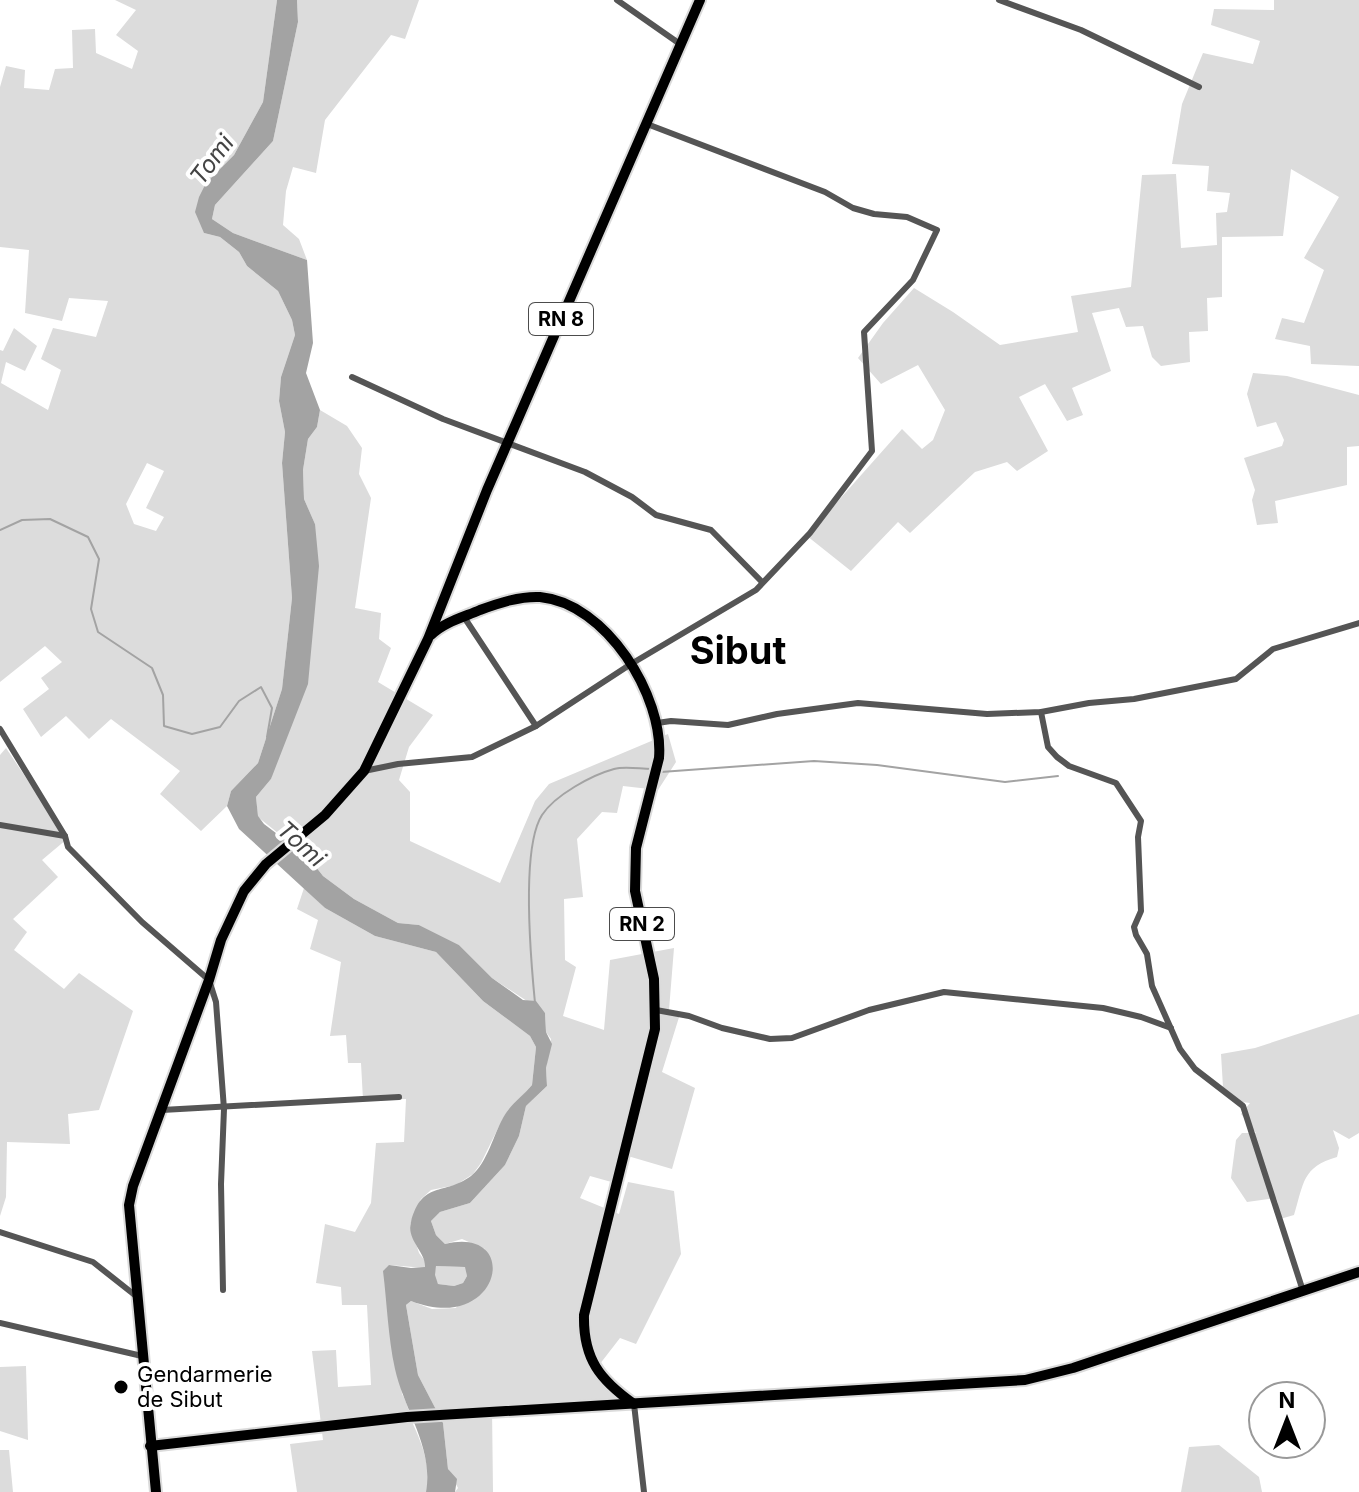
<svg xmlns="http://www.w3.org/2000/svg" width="1359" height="1492" font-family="Inter,sans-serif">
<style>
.green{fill:#dcdcdc;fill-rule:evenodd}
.water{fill:#a3a3a3;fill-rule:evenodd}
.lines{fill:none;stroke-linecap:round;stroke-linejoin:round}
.stream{stroke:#a3a3a3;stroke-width:2}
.primary-casing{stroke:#dbdbdb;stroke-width:14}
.minor{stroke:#555;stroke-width:6}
.primary{stroke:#000;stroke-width:10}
.poi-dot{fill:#000;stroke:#fff;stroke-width:3}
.labels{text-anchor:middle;stroke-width:8;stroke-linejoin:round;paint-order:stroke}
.shield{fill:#fff;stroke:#4c4c4c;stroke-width:2}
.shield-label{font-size:20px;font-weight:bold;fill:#000}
.poi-label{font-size:22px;fill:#000;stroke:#fff;text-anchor:start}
.water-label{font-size:24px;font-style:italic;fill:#444;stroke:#fff}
.town-label{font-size:38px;font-weight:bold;fill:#000;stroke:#fff}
</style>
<rect width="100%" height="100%" fill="#fff"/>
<g class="green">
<path d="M115,0H277L263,102L234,155L206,183L204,233L220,237L239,252L247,266L278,291L292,320L295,335L281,377L279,401L285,432L282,463L292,598L282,689L258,763L231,791L227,806L201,831L160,794L180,771L111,719L89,739L66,716L41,737L23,709L49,689L41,678L62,662L45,646L0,682V350L3,351L14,328L37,346L25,371L6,362L1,383L48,410L61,370L41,359L53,328L96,337L108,301L69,298L62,321L25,313L29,250L0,247V87L6,66L25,70L24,88L49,90L55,69L73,68L72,30L95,29L96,53L132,69L138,51L116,35L136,10ZM147,463L164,471L146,508L164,517L156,531L134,524L126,504Z"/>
<polygon points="297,0 419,0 405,39 391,35 325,120 316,173 293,167 286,191 283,225 299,239 307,260 233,233 212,219 215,205 273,141 298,22"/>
<polygon points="1274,0 1359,0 1359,366 1311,364 1310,346 1275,339 1282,318 1304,323 1324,270 1304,258 1339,197 1291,169 1283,236 1222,237 1222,297 1207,298 1208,331 1189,332 1190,362 1161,366 1152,357 1143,326 1126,327 1119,308 1092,313 1111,371 1072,388 1083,415 1067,421 1045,384 1019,397 1048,451 1017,471 1007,462 975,472 910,533 898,522 851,571 807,536 902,429 922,449 933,440 945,410 918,365 881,384 858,358 883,323 914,288 953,312 1000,345 1078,332 1071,296 1131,287 1142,175 1176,174 1181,248 1217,245 1216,213 1227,212 1230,193 1207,191 1209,166 1172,164 1182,104 1203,53 1253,64 1260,41 1211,25 1214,9 1274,10"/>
<polygon points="1253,373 1287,376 1359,395 1359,446 1347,447 1347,485 1275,501 1278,523 1257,525 1252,500 1255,490 1244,458 1282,446 1284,440 1276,422 1257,427 1247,394"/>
<polygon points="320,410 347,426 362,448 359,474 371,498 355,608 381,613 379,639 391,648 378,682 433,715 409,747 399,780 410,792 410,841 500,883 535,801 549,784 668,734 676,762 658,790 623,786 617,813 602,812 577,839 583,897 564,899 565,960 576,967 563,1016 604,1030 610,960 674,948 669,1010 680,1014 662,1072 695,1088 672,1169 621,1154 615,1183 590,1176 580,1198 619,1214 628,1182 674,1191 681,1254 636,1344 620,1338 596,1369 620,1403 492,1408 493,1492 455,1492 458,1488 448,1469 443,1423 418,1375 406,1305 411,1301 432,1309 456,1308 485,1249 462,1239 445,1244 436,1235 431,1221 440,1212 470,1203 505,1165 519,1136 526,1106 547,1086 546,1068 551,1039 546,1032 545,1013 492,978 459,945 419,925 398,923 354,899 323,876 309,858 258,817 256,797 271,779 315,524 304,499 303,470 308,439 317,427"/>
<polygon points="6,748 67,839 42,860 58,877 13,919 27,932 14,950 64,989 79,973 133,1011 99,1110 68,1114 70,1144 7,1142 6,1197 0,1216 0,755"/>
<path d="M304,888L325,908L375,936L436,952L483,1001L530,1036L536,1047L532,1085L504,1116L481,1163L473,1174L456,1185L431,1190L421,1199L410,1225L419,1253L425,1261V1268L389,1265L402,1394C408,1404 409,1414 413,1424C423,1446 431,1467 426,1492H297L290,1444L323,1440L312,1351L336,1350L338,1387L371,1385L367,1305H342L341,1287L316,1283L325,1224L355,1232L371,1203L376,1143L404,1142L406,1099L363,1100L361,1063H348L346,1035L330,1036L341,962L310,949L318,920L297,909Z"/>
<path d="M1359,1014V1133L1349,1139L1333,1130L1339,1148L1337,1157C1302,1167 1304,1183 1294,1215L1280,1219L1274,1212L1278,1203L1276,1198L1247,1202L1231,1178L1236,1140L1242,1133H1256L1241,1114L1250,1103L1242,1102L1223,1087L1221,1054L1255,1048Z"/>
<polygon points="436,1266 466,1267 467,1276 463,1283 454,1286 438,1284 434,1275"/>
<polygon points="26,1366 28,1440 0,1431 0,1367"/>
<polygon points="1219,1445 1259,1477 1262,1492 1181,1492 1189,1447"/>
<polygon points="0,1450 9,1450 13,1492 0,1492"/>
</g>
<path class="water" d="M277,0H297L298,22L273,141L215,205L212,219L233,233L307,260L313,343L306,373L320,410L317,427L308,439L303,470L304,499L315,524L319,566L308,684L271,779L256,797L258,816L264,824L309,858L323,876L354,899L398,923L419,925L459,945L492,978L523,1000L536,1001L545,1013L546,1032L552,1044L546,1068L547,1086L526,1106L519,1136L505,1165L470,1203L440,1212L431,1221L436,1235L445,1244C523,1225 501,1336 411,1301L406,1305L418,1375L443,1423L448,1469L457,1479L455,1492H426C434,1448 404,1410 395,1369C388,1337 387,1303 383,1271L389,1265L411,1268L425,1267C426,1252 406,1240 411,1222C422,1180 444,1196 471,1176C488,1162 493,1135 504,1116C512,1103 523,1096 532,1085L536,1047L530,1036L483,1001L436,952L375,936L325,908L239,829L227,806L231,791L258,763L282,689L292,598L282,463L285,432L279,401L281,377L295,335L292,320L278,291L247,266L239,252L220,237L204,233L195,212L199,197L206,183L234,155L263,102ZM436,1266L465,1267L467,1276L463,1283L454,1286L438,1284L435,1275Z"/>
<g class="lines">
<g class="stream">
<polyline points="0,530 22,520 50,519 88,537 99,559 91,609 98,632 152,668 163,695 164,726 192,734 220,727 239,701 261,687 272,708 267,737"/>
<polyline points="661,772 814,761 877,765 1005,782 1058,776"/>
<path d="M535,1003C531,962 521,848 542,815C555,795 592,775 614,769C625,766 640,769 651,769"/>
</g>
<g class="primary-casing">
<g id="primary">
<path d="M431,635C444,622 464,617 480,610C499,603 520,596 540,597C606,603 664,696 659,758L636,848L635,891L654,979L655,1029L584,1315C583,1359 600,1380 634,1404"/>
<polyline points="150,1446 407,1417 1025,1380 1073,1368 1359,1272"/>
<polyline points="156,1492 129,1205 133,1186 209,980 221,940 244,891 266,864 325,815 364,771 428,639 487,490 700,0"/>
</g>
</g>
<g class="minor">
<polyline points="617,0 680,44"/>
<polyline points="999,0 1081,30 1199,87"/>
<polyline points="352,377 443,419 585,472 632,497 656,515 711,530 762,582"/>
<polyline points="464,617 536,726"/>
<polyline points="1041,712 1048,747 1057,757 1069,766 1116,783 1141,821 1138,837 1141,911 1134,927 1136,935 1147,954 1152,986 1180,1049 1195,1069 1243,1106 1303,1291"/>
<polyline points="657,723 671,721 728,725 777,714 858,703 987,714 1041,712 1089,703 1134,699 1236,679 1273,649 1359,623"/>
<polyline points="0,729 65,836 68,847 142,922 209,980 216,1002 224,1109 221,1184 223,1290"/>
<polyline points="364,771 398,764 472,757 536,726 631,664 756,590 810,533 872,451 864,332 913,280 937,230 907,217 874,214 853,208 825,192 647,124"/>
<polyline points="0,825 65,836"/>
<polyline points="656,1010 689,1016 722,1028 770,1039 792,1038 869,1010 944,992 1103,1008 1141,1017 1171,1028"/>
<polyline points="162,1110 399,1097"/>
<polyline points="0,1232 93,1262 136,1296"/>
<polyline points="0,1323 142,1356"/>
<polyline points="634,1404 644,1492"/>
</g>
<use href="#primary" class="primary"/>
</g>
<circle class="poi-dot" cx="121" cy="1387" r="8"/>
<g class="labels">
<g class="shield">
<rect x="529" y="303" width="64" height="32" rx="6"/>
<rect x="610" y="908" width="64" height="32" rx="6"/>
</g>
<g class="shield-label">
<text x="561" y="326">RN 8</text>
<text x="642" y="931">RN 2</text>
</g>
<g class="poi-label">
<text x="137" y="1382">Gendarmerie<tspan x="137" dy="25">de Sibut</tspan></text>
</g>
<g class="water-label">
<text transform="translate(212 160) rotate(-53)" y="8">Tomi</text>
<text transform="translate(301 844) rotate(42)" y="8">Tomi</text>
</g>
<g class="town-label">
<text x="738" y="664">Sibut</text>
</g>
</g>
<g transform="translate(1287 1420)"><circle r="38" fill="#ffffff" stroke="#999999" stroke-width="2"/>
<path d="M0-6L14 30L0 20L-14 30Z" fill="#000000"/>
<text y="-12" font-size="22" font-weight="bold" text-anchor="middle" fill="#000000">N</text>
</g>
</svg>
